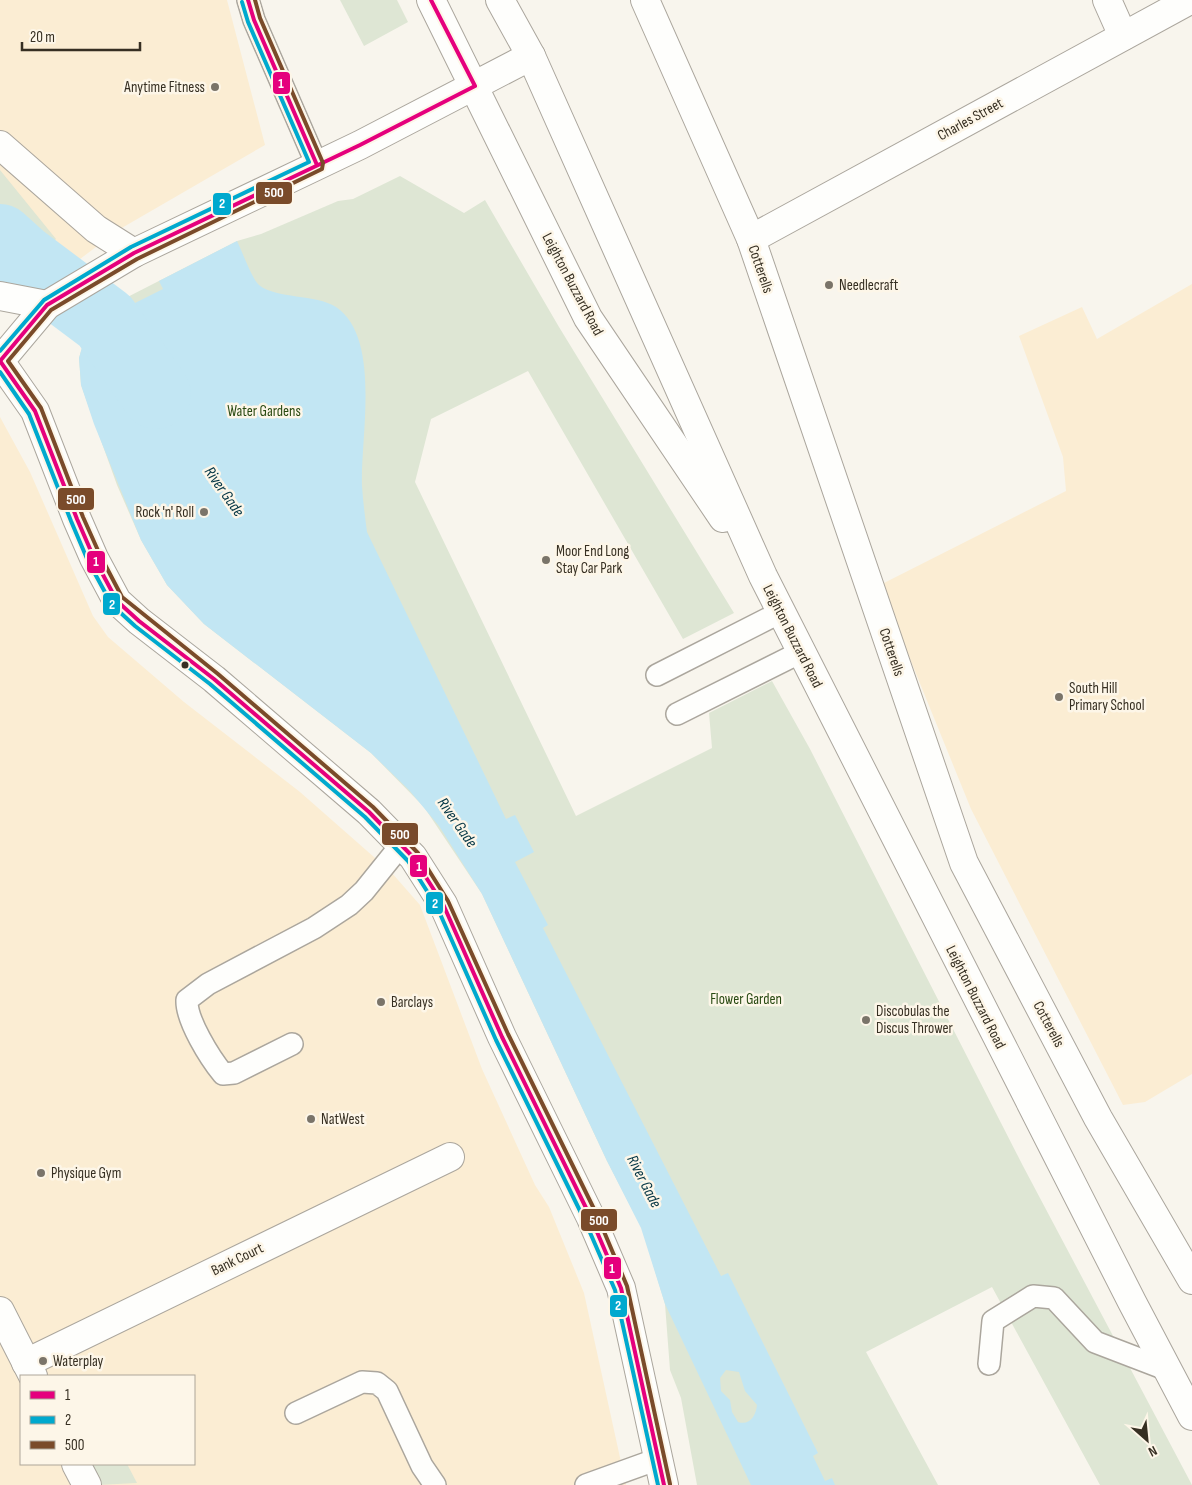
<svg xmlns="http://www.w3.org/2000/svg" width="1192" height="1485" font-family="'Sofia Sans Condensed',sans-serif">
<style>
.built{fill:#fbedd3;fill-rule:evenodd}
.green{fill:#dee6d4}
.water{fill:#c2e6f3;fill-rule:evenodd}
.lines{fill:none;stroke-linecap:round;stroke-linejoin:round}
.river{stroke:#c2e6f3;stroke-width:70}
.service-casing{stroke:#aba69d;stroke-width:24}
.pedestrian-casing{stroke:#aba69d;stroke-width:30}
.minor-casing{stroke:#aba69d;stroke-width:30}
.primary-casing{stroke:#aba69d;stroke-width:30}
.service{stroke:#fefefc;stroke-width:21}
.pedestrian{stroke:#fefefc;stroke-width:28}
.minor{stroke:#fefefc;stroke-width:28}
.primary{stroke:#fefefc;stroke-width:28}
.bus-1-casing{stroke:#fdf6e8;stroke-width:8}
.bus-2-casing{stroke:#fdf6e8;stroke-width:8}
.bus-3-casing{stroke:#fdf6e8;stroke-width:8}
.bus-1{stroke:#e5007d;stroke-width:4}
.bus-2{stroke:#00a9ce;stroke-width:4}
.bus-3{stroke:#7a4b2a;stroke-width:4}
.poi-dot{fill:#7a7469;stroke:#fdf6e8;stroke-width:2}
.bus-dot{fill:#362f22;stroke:#fdf6e8;stroke-width:2}
.labels{text-anchor:middle;stroke-width:5;stroke-linejoin:round;paint-order:stroke}
.poi-label{font-size:15px;fill:#362f22;stroke:#fdf6e8;text-anchor:start}
.street-label{font-size:15px;fill:#362f22;stroke:#fdf6e8}
.park-label{font-size:15px;fill:#284911;stroke:#fdf6e8}
.water-label{font-size:16px;font-style:italic;fill:#023443;stroke:#fdf6e8}
.line-badge{stroke:#fdf6e8;stroke-width:2}
.badge-label{font-size:14px;text-anchor:middle;font-weight:bold;fill:#fff}
</style>
<rect width="100%" height="100%" fill="#f8f5ed"/>
<g class="built">
<polygon points="0,0 227,0 265,145 120,229 44,286 0,301"/>
<polygon points="1192,284 1192,1074 1145,1102 1123,1105 971,809 880,585 1066,491 1063,457 1019,336 1082,307 1097,339"/>
<path d="M0,417L30,472L93,616L108,637L184,702L300,792L391,872L420,905L482,1069L535,1185L549,1207L584,1293L626,1485H0ZM21,1376H194V1464H21Z"/>
</g>
<g class="green">
<polygon points="340,0 397,0 408,22 364,46"/>
<path d="M0,170L56,239C41,254 20,261 0,269Z"/>
<polygon points="400,176 464,213 485,200 559,327 734,613 683,639 528,371 431,419 415,482 576,816 712,748 709,713 772,681 810,749 1023,1166 1192,1485 1100,1485 992,1287 866,1352 938,1485 697,1485 681,1398 670,1370 665,1304 642,1228 607,1161 482,894 424,807 371,753 204,624 167,585 141,540 117,485 81,385 79,358 85,337 110,306 237,241 261,234 338,201 353,199"/>
<polygon points="86,1464 127,1464 137,1483 97,1485"/>
</g>
<path class="water" d="M237,241C242,251 252,279 259,285C276,299 316,294 336,307C382,338 360,439 362,486C363,501 365,517 367,532L506,819L515,815L534,852L515,862L548,925L543,928L721,1276L728,1273L818,1453L813,1456L825,1481L832,1478L835,1485H751L665,1304L641,1228L607,1161L482,894L439,826L409,790L371,753L204,624L167,585L141,540L94,424L81,385L79,358L85,337L93,324L110,306L123,300L127,307L163,289L159,281ZM726,1370L739,1372L745,1391L757,1405C756,1415 750,1426 738,1422L732,1412L730,1400L721,1391L720,1378Z"/>
<g class="lines">
<polyline class="river" points="0,239 21,258 105,321 156,394"/>
<g class="service-casing">
<g id="service">
<polyline points="248,0 254,20 317,165"/>
<polyline points="657,675 781,612"/>
<polyline points="677,714 801,652"/>
<path d="M292,1044L234,1073L223,1074C210,1058 186,1020 187,1000L208,984L314,928L349,905L364,891L401,845"/>
<polyline points="989,1364 993,1321 1033,1296 1054,1298 1095,1342 1168,1370"/>
<polyline points="296,1413 362,1382 377,1383 387,1391 422,1466 435,1485"/>
<polyline points="586,1485 658,1459"/>
</g>
</g>
<g class="pedestrian-casing">
<g id="pedestrian">
<polyline points="0,145 96,229 134,253"/>
<polyline points="0,296 47,305"/>
<polyline points="0,1311 33,1376"/>
<polyline points="26,1363 450,1157"/>
<polyline points="76,1464 87,1485"/>
</g>
</g>
<g class="minor-casing">
<g id="minor">
<polyline points="645,0 751,239 964,863 1098,1118 1192,1280"/>
<polyline points="1107,0 1123,36"/>
<polyline points="531,56 360,145 134,253 47,305 0,361 35,411 77,519 94,558 117,601 139,621 214,679 369,812 413,857 443,904 502,1037 591,1218 621,1288 664,1485"/>
<polyline points="751,239 1190,0"/>
</g>
</g>
<g class="primary-casing">
<g id="primary">
<polyline points="431,0 588,318 723,518"/>
<polyline points="500,0 531,56 763,576 1132,1302 1192,1416"/>
</g>
</g>
<use href="#service" class="service"/>
<use href="#pedestrian" class="pedestrian"/>
<use href="#minor" class="minor"/>
<use href="#primary" class="primary"/>
<g class="bus-1-casing">
<g id="bus-1">
<polyline points="248,0 254,20 317,165"/>
<polyline points="0,361 35,411 77,519 94,558 117,601 139,621 214,679 369,812 413,857 443,904 502,1037 591,1218 621,1288 664,1485"/>
<polyline points="0,361 47,305 134,253 360,145 475,86 431,0"/>
</g>
</g>
<g class="bus-2-casing">
<g id="bus-2">
<polyline points="0,351 44,300 131,247 309,162 248,22 242,2"/>
<polyline points="0,372 29,414 71,521 88,561 112,605 135,626 210,684 365,817 408,861 437,907 496,1040 585,1221 615,1290 658,1485"/>
</g>
</g>
<g class="bus-3-casing">
<polyline id="bus-3" points="255,0 260,18 323,163 322,169 137,259 51,310 8,361 41,408 83,517 100,555 122,597 218,674 373,807 418,853 448,901 508,1034 597,1215 627,1286 670,1484"/>
</g>
<use href="#bus-1" class="bus-1"/>
<use href="#bus-2" class="bus-2"/>
<use href="#bus-3" class="bus-3"/>
</g>
<g class="poi-dot">
<circle cx="215" cy="87" r="5"/>
<circle cx="829" cy="285" r="5"/>
<circle cx="204" cy="512" r="5"/>
<circle cx="546" cy="560" r="5"/>
<circle cx="1059" cy="697" r="5"/>
<circle cx="381" cy="1002" r="5"/>
<circle cx="866" cy="1020" r="5"/>
<circle cx="311" cy="1119" r="5"/>
<circle cx="41" cy="1173" r="5"/>
<circle cx="43" cy="1361" r="5"/>
</g>
<circle class="bus-dot" cx="185" cy="665" r="4.5"/>
<g class="labels">
<g class="poi-label">
<text x="205" y="92" text-anchor="end">Anytime Fitness</text>
<text x="839" y="290">Needlecraft</text>
<text x="194" y="517" text-anchor="end">Rock 'n' Roll</text>
<text x="556" y="556">Moor End Long<tspan x="556" dy="17">Stay Car Park</tspan></text>
<text x="1069" y="693">South Hill<tspan x="1069" dy="17">Primary School</tspan></text>
<text x="391" y="1007">Barclays</text>
<text x="876" y="1016">Discobulas the<tspan x="876" dy="17">Discus Thrower</tspan></text>
<text x="321" y="1124">NatWest</text>
<text x="51" y="1178">Physique Gym</text>
<text x="53" y="1366">Waterplay</text>
</g>
<g class="street-label">
<text transform="translate(970 119) rotate(-29)" y="5">Charles Street</text>
<text transform="translate(761 269) rotate(71)" y="5">Cotterells</text>
<text transform="translate(573 284) rotate(62)" y="5">Leighton Buzzard Road</text>
<text transform="translate(793 636) rotate(63)" y="5">Leighton Buzzard Road</text>
<text transform="translate(892 652) rotate(71)" y="5">Cotterells</text>
<text transform="translate(976 997) rotate(63)" y="5">Leighton Buzzard Road</text>
<text transform="translate(1049 1024) rotate(62)" y="5">Cotterells</text>
<text transform="translate(237 1259) rotate(-26)" y="5">Bank Court</text>
</g>
<g class="park-label">
<text x="264" y="416">Water Gardens</text>
<text x="746" y="1004">Flower Garden</text>
</g>
<g class="water-label">
<text transform="translate(225 491) rotate(55)" y="6">River Gade</text>
<text transform="translate(458 822) rotate(55)" y="6">River Gade</text>
<text transform="translate(645 1181) rotate(63)" y="6">River Gade</text>
</g>
</g>
<g class="line-badge">
<rect x="272" y="71" width="19" height="24" rx="5" fill="#e5007d"/>
<rect x="255" y="181" width="38" height="24" rx="5" fill="#7a4b2a"/>
<rect x="212" y="192" width="20" height="24" rx="5" fill="#00a9ce"/>
<rect x="57" y="487" width="38" height="24" rx="5" fill="#7a4b2a"/>
<rect x="86" y="550" width="20" height="24" rx="5" fill="#e5007d"/>
<rect x="102" y="592" width="19" height="24" rx="5" fill="#00a9ce"/>
<rect x="381" y="822" width="38" height="24" rx="5" fill="#7a4b2a"/>
<rect x="409" y="854" width="19" height="24" rx="5" fill="#e5007d"/>
<rect x="425" y="891" width="19" height="24" rx="5" fill="#00a9ce"/>
<rect x="580" y="1208" width="38" height="24" rx="5" fill="#7a4b2a"/>
<rect x="603" y="1256" width="19" height="24" rx="5" fill="#e5007d"/>
<rect x="609" y="1294" width="19" height="24" rx="5" fill="#00a9ce"/>
</g>
<g class="badge-label">
<text x="281" y="88">1</text>
<text x="274" y="197">500</text>
<text x="222" y="208">2</text>
<text x="76" y="504">500</text>
<text x="96" y="566">1</text>
<text x="112" y="609">2</text>
<text x="400" y="839">500</text>
<text x="419" y="871">1</text>
<text x="435" y="908">2</text>
<text x="599" y="1225">500</text>
<text x="612" y="1273">1</text>
<text x="618" y="1310">2</text>
</g>
<rect x="20" y="1375" width="175" height="90" fill="#fdf6e8" stroke="#ada699"/>
<rect x="30" y="1391" width="25" height="8" fill="#e5007d" stroke="#ada699"/>
<text x="65" y="1400" font-size="15" fill="#362f22">1</text>
<rect x="30" y="1416" width="25" height="8" fill="#00a9ce" stroke="#ada699"/>
<text x="65" y="1425" font-size="15" fill="#362f22">2</text>
<rect x="30" y="1441" width="25" height="8" fill="#7a4b2a" stroke="#ada699"/>
<text x="65" y="1450" font-size="15" fill="#362f22">500</text>
<g transform="translate(1147 1440) rotate(153)" stroke="#fdf6e8" stroke-width="4" paint-order="stroke">
<path d="M0-4L9 19L0 12L-9 19Z" fill="#362f22"/>
<text y="-8" font-size="14" font-weight="bold" text-anchor="middle" fill="#362f22">N</text>
</g>
<path d="M22 42v8h118v-8" fill="none" stroke="#362f22" stroke-width="2.5"/>
<text x="30" y="42" font-size="15" fill="#362f22" stroke="#fdf6e8" stroke-width="4" paint-order="stroke">20 m</text>
</svg>
